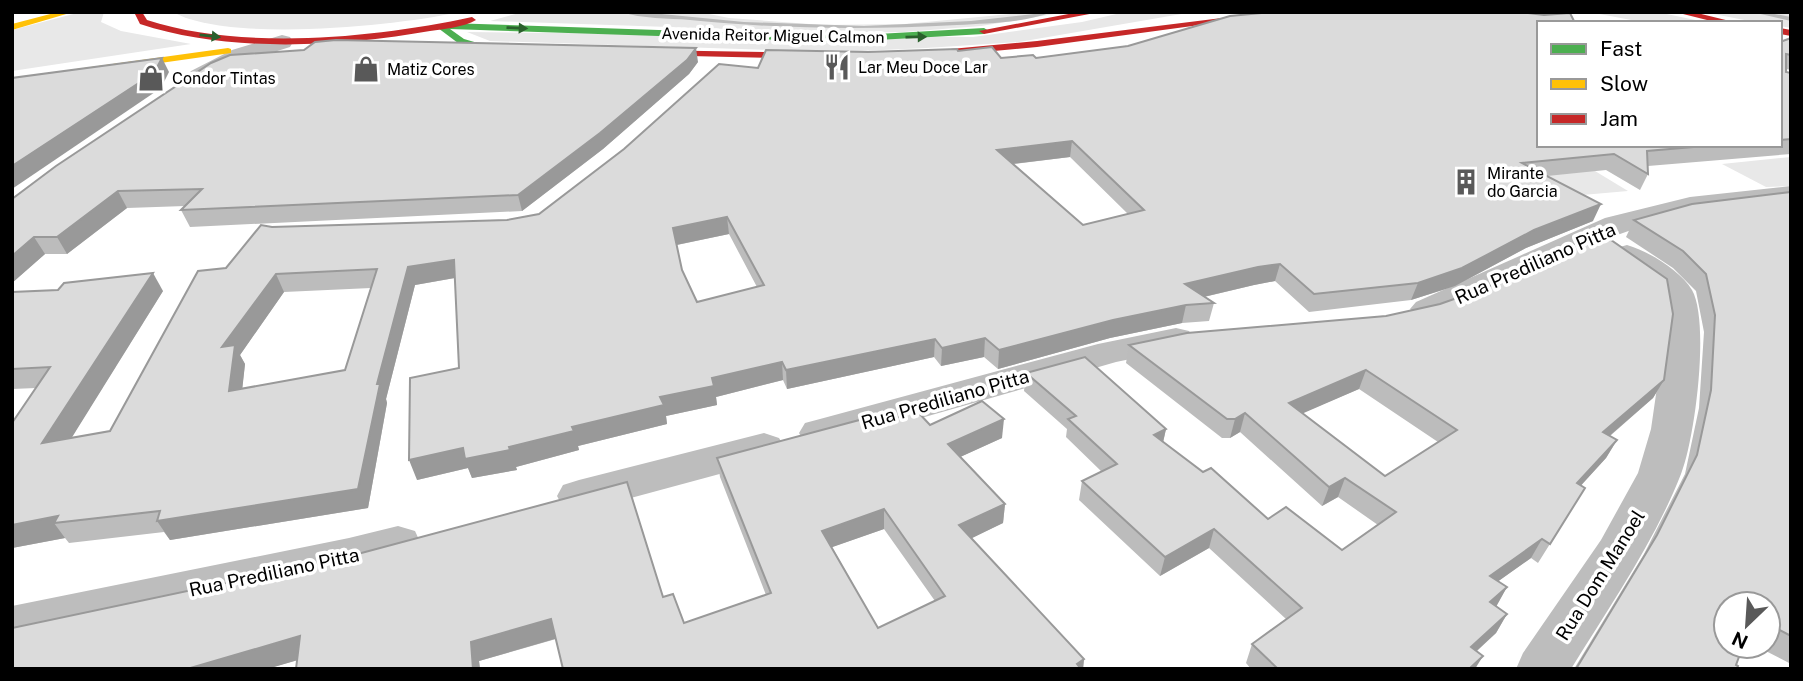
<svg xmlns="http://www.w3.org/2000/svg" width="1803" height="681" font-family="'Public Sans',sans-serif">
<style>
.green{fill:#e8e8e8}
.lines{fill:none;stroke-linecap:round;stroke-linejoin:round}
.stream{fill:#bababa;fill-rule:evenodd}
.street{fill:#bdbdbd;fill-rule:evenodd}
.fast{fill:#4caf50;fill-rule:evenodd}
.slow{fill:#ffc107;fill-rule:evenodd}
.jam{fill:#c62828;fill-rule:evenodd}
.wall{fill:#bcbcbc;fill-rule:evenodd}
.shaded-wall{fill:#999}
.building{fill:#dbdbdb;stroke:#999;stroke-width:2;fill-rule:evenodd}
.oneway{fill:#2a602c}
.labels{text-anchor:middle;stroke-width:7;stroke-linejoin:round;paint-order:stroke}
.far-street-label{font-size:16px;fill:#000;stroke:#fff}
.far-poi-label{font-size:16px;fill:#000;stroke:#fff;text-anchor:start}
.street-label{font-size:19px;fill:#000;stroke:#fff}
</style>
<rect width="100%" height="100%" fill="#fff"/>
<g class="green">
<polygon points="81,12 104,12 101,22 121,31 191,44 12,71 12,30"/>
<path d="M173,12H459C398,26 227,43 173,12Z"/>
<polygon points="523,12 699,12 729,18 823,25 905,24 1031,12 1066,12 981,26 904,32 843,33 490,21"/>
<polygon points="1125,12 1193,12 1019,42 926,48 839,52 490,41 467,32 973,37 1082,22"/>
<polygon points="1589,12 1657,12 1710,23 1647,23"/>
<polygon points="1703,12 1791,12 1791,28 1780,26 1780,23 1760,23"/>
<polygon points="1557,148 1628,191 1571,196 1501,151"/>
<polygon points="1791,157 1791,186 1766,187 1722,164"/>
</g>
<g class="lines">
<g class="stream">
<path d="M622,12H641L744,22L864,26L971,21L1052,12C1024,23 988,23 957,25C868,30 779,29 690,20C669,18 641,19 622,12Z"/>
<polygon points="1752,12 1764,12 1791,17 1791,21"/>
</g>
<g class="street">
<polygon points="282,35 290,37 293,42 290,47 248,60 207,81 191,81 187,76 191,71 232,50"/>
<path d="M1791,186V204C1728,207 1666,216 1607,239C1570,253 1536,273 1501,290C1476,303 1443,323 1416,316L1410,309L1416,302L1605,218L1690,197Z"/>
<path d="M1627,245C1648,251 1680,270 1692,290C1710,322 1695,439 1681,474C1655,541 1609,607 1571,669H1516L1523,653L1601,540L1638,473L1651,429L1665,332L1662,306L1660,295L1648,284L1616,262L1611,255L1616,248Z"/>
<polygon points="1176,328 1189,331 1194,339 1189,347 1116,362 820,447 805,443 799,433 805,423 820,419 1098,344"/>
<polygon points="764,433 779,438 785,448 779,458 579,512 563,507 557,496 563,485 579,480"/>
<polygon points="398,526 415,531 421,544 415,557 349,576 12,648 12,606 349,538"/>
</g>
<polygon class="fast" points="448,23 842,36 984,28 989,31 984,34 842,42 450,29 464,39 488,46 490,48 485,51 458,43 438,28"/>
<g class="slow">
<polygon points="58,12 73,12 12,30 12,24"/>
<polygon points="228,48 231,49 231,53 12,84 12,78"/>
</g>
<g class="jam">
<path d="M134,12H142L147,20C242,51 375,38 472,17L476,20C464,27 444,29 430,31C339,47 228,53 140,24Z"/>
<polygon points="1079,12 1100,12 984,34 979,31"/>
<polygon points="1270,12 1297,12 1037,47 940,56 935,53 940,50 1037,41"/>
<polygon points="1462,12 1497,12 1588,23 1553,23"/>
<polygon points="1675,12 1693,12 1738,23 1719,23"/>
<polygon points="1780,28 1791,30 1791,36 1780,34"/>
<polygon points="644,50 817,53 822,56 817,59 647,55 644,54"/>
</g>
</g>
<g class="wall">
<polygon points="806,12 898,12 898,13 819,14"/>
<path d="M1791,38V70L1786,69V72L1791,73V154L1648,166V174L1640,190L1606,170L1547,176L1593,221L1526,248L1455,286L1411,300L1309,312L1275,281L1254,285L1204,297L1214,303L1209,321L1182,323L1110,338L998,369L984,357L941,366L934,357L787,389L783,380L716,397L717,405L666,416L667,424L578,446L579,450L516,467L517,470L472,478L468,468L417,480L459,368L455,278L415,285L386,399L387,403L368,508L170,540L164,532L69,543L65,538L12,548V423L36,388L12,389V292L163,291L71,438L110,431L226,268L272,227L507,220L539,214L758,68L868,52L958,51L1001,58H1036L1539,145H1780V42ZM1070,157L1128,214L1083,225L1013,164ZM729,234L757,287L697,302L682,270L677,245ZM371,288L345,370L242,389L245,364L240,355L284,292Z"/>
<polygon points="698,62 689,74 603,149 522,211 190,227 181,210 185,206 127,208 67,254 45,254 12,283 12,199"/>
<polygon points="1791,192 1791,664 1756,646 1768,646 1768,604 1726,604 1737,669 1574,669 1644,554 1685,474 1699,408 1704,332 1696,291 1673,268 1626,237 1634,220"/>
<path d="M1129,345L1664,380L1653,398L1610,436L1617,440L1606,458L1581,485L1585,488L1538,563L1531,558L1498,581L1507,587L1496,606L1507,614L1496,633L1477,651L1475,669H1251L1246,663L1252,644L1286,619L1209,548L1160,576L1079,500L1082,481L1102,472L1066,437L1067,429L1024,391L1026,373L1166,429L1163,442L1203,472L1268,519L1342,550L1378,525L1338,497L1322,506L1240,432L1230,438H1222L1126,363ZM1359,389L1438,442L1385,476L1302,413Z"/>
<path d="M930,425L1002,438L960,457L1005,504L1003,523L971,538L1084,659L1083,669H563L556,639L479,661L480,669H296L297,660L267,669H12L663,597L684,623L766,595L720,477L717,458L874,427ZM884,529L935,601L878,628L832,547Z"/>
</g>
<g class="shaded-wall">
<polygon points="696,48 698,62 689,74 603,149 522,211 518,195"/>
<polygon points="162,58 169,72 161,88 12,189 12,166"/>
<polygon points="1072,141 1070,157 996,166 997,150"/>
<polygon points="118,191 127,208 67,254 57,237"/>
<polygon points="1601,204 1593,221 1526,248 1455,286 1411,300 1418,283 1534,230"/>
<polygon points="727,217 729,234 676,245 673,228"/>
<polygon points="34,237 45,254 12,283 12,256"/>
<polygon points="454,260 460,277 415,285 386,399 387,403 368,508 170,540 157,521 377,384 408,267"/>
<polygon points="1280,264 1275,281 1254,285 1182,302 1185,284 1258,267"/>
<polygon points="153,273 163,291 56,463 42,443"/>
<polygon points="276,274 284,292 240,355 245,364 240,410 229,391 222,347"/>
<polygon points="1186,305 1182,323 1110,338 998,369 999,350 1113,320"/>
<polygon points="985,338 984,357 941,366 942,348"/>
<polygon points="935,339 934,357 787,389 786,370"/>
<polygon points="782,362 783,380 716,397 717,405 666,416 667,424 578,446 579,450 516,467 517,470 472,478 468,468 417,480 409,460 463,448 509,447 660,397 712,378"/>
<polygon points="1366,370 1359,389 1283,422 1289,403"/>
<polygon points="1664,380 1653,398 1592,451 1603,432"/>
<polygon points="1245,413 1240,432 1230,438 1235,419"/>
<polygon points="1004,419 1002,438 947,463 948,444"/>
<polygon points="1166,429 1162,447 1154,435"/>
<polygon points="1617,440 1606,458 1566,502 1577,483"/>
<polygon points="1345,478 1338,497 1322,506 1329,487"/>
<polygon points="1005,504 1003,523 958,545 959,525"/>
<polygon points="884,509 884,529 824,550 822,531"/>
<polygon points="58,516 54,523 65,538 12,548 12,525"/>
<polygon points="1214,529 1209,548 1160,576 1165,557"/>
<polygon points="1542,539 1531,558 1479,595 1490,576"/>
<polygon points="1507,587 1496,607 1490,602"/>
<polygon points="1507,614 1496,633 1460,666 1471,647"/>
<polygon points="551,619 558,638 479,661 480,669 473,669 471,642"/>
<polygon points="300,636 312,656 267,669 187,669"/>
<polygon points="1483,656 1475,669 1469,669"/>
<polygon points="1084,659 1083,669 1076,669 1077,664"/>
</g>
<g class="building">
<path d="M1272,12H1519L1544,15L1570,13L1575,23H1539V145H1717L1647,151L1648,174L1614,154L1522,163L1601,204L1534,230L1462,268L1418,283L1314,294L1280,264L1258,267L1185,284L1214,303L1186,305L1113,320L999,350L985,338L942,348L935,339L786,370L782,362L712,378L714,386L660,397L664,405L572,427L574,431L509,447L510,450L465,459L463,448L409,460L410,378L459,368L454,260L408,267L377,384H380L358,489L157,521L160,511L54,523L58,516L12,525V423L50,367L12,369V292L58,290L64,283L153,273L42,443L110,431L198,271L226,268L261,225L272,227L507,220L539,214L624,149L719,64L758,68L766,50L868,52L957,49L958,51L992,47L1001,58L1033,55L1036,58L1128,46L1230,16ZM1072,141L1144,210L1083,225L997,150ZM727,217L764,285L697,302L682,270L673,228ZM377,269L345,370L229,391L235,345L222,347L276,274Z"/>
<polygon points="1791,38 1791,55 1786,54 1786,72 1791,73 1791,139 1780,140 1780,42"/>
<polygon points="336,40 696,48 687,60 600,133 518,195 181,210 202,189 118,191 57,237 34,237 12,256 12,199 56,166 211,63 230,55 304,50 315,42"/>
<polygon points="162,58 154,73 12,166 12,78"/>
<polygon points="1791,192 1791,636 1768,624 1768,604 1726,604 1726,646 1743,646 1736,665 1738,666 1737,669 1576,669 1657,535 1697,455 1711,390 1715,315 1706,274 1683,251 1634,220 1692,204"/>
<path d="M1601,233L1667,279L1673,314L1664,380L1603,432L1617,440L1577,483L1585,488L1550,544L1542,539L1490,576L1507,587L1490,602L1507,614L1471,647L1483,656L1469,669H1278L1252,644L1302,608L1214,529L1165,557L1082,481L1117,464L1068,419L1076,416L1026,373L1085,357L1166,429L1154,435L1203,472L1211,468L1268,519L1286,507L1342,550L1396,512L1345,478L1329,487L1245,413L1235,419H1227L1129,345L1187,333L1386,316L1440,304L1488,287L1560,250ZM1366,370L1457,430L1385,476L1289,403Z"/>
<path d="M982,401L1004,419L948,444L1005,504L959,525L1084,659L1077,664L1081,669H563L551,619L471,642L473,669H296L300,636L187,669H12V628L339,559L627,482L663,597L673,594L684,623L771,593L717,458L867,418L874,427L916,410L930,425ZM884,509L945,596L878,628L822,531Z"/>
</g>
<defs><path id="oneway-solid" d="M-6-.8H1V-3.2L6.5 0L1 3.2V.8H-6Z" transform="scale(1.75)"/></defs>
<g class="oneway">
<use href="#oneway-solid" transform="translate(517 28) rotate(2)"/>
<use href="#oneway-solid" transform="translate(210 36) rotate(6)"/>
<use href="#oneway-solid" transform="translate(916 37) rotate(-1)"/>
</g>
<defs>
<g id="restaurant-bare" transform="scale(2.1)"><path d="M-5-6h1v4h1v-4h1v4h1v-4h1v5L-1.5 .5V6h-2V.5L-5-1ZM5-6V6H3V1.5H1.5Q1.5-4 5-6Z" fill="#595959" stroke="#fff" stroke-width="2.5" paint-order="stroke"/></g>
<g id="shop-bare" transform="scale(2.1)"><path d="M-5-2.5h2.3a2.7 3.5 0 0 1 5.4 0H5L5.5 6h-11ZM-1.5-2.5h3a1.5 2.3 0 0 0-3 0Z" fill="#595959" stroke="#fff" stroke-width="2.5" paint-order="stroke"/></g>
<g id="building-bare" transform="scale(2.1)"><path d="M-4-6H4V6H1V3H-1V6H-4ZM-2.5-4.3h1.7v1.8h-1.7ZM.8-4.3h1.7v1.8H.8ZM-2.5-1h1.7V.8h-1.7ZM.8-1h1.7V.8H.8Z" fill="#595959" stroke="#fff" stroke-width="2.5" paint-order="stroke"/></g>
</defs>
<g fill-rule="evenodd">
<use href="#restaurant-bare" x="837" y="67"/>
<use href="#shop-bare" x="366" y="69"/>
<use href="#shop-bare" x="151" y="78"/>
<use href="#building-bare" x="1466" y="182"/>
</g>
<g class="labels">
<g class="far-street-label">
<text transform="translate(773 35) rotate(1)" y="6">Avenida Reitor Miguel Calmon</text>
</g>
<g class="far-poi-label">
<text x="858" y="73">Lar Meu Doce Lar</text>
<text x="387" y="75">Matiz Cores</text>
<text x="172" y="84">Condor Tintas</text>
<text x="1487" y="179">Mirante<tspan x="1487" dy="18">do Garcia</tspan></text>
</g>
<g class="street-label">
<text transform="translate(1535 263) rotate(-24)" y="7">Rua Prediliano Pitta</text>
<text transform="translate(945 399) rotate(-16)" y="7">Rua Prediliano Pitta</text>
<text transform="translate(274 572) rotate(-12)" y="7">Rua Prediliano Pitta</text>
<text transform="translate(1600 575) rotate(-58)" y="7">Rua Dom Manoel</text>
</g>
</g>
<rect width="1803" height="681" fill="none" stroke="#000000" stroke-width="28"/>
<rect x="1537" y="21" width="245" height="126" fill="#ffffff" stroke="#999999" stroke-width="2"/>
<rect x="1551" y="44" width="35" height="10" fill="#4caf50" stroke="#999999" stroke-width="2"/>
<text x="1600" y="56" font-size="21" fill="#000000">Fast</text>
<rect x="1551" y="79" width="35" height="10" fill="#ffc107" stroke="#999999" stroke-width="2"/>
<text x="1600" y="91" font-size="21" fill="#000000">Slow</text>
<rect x="1551" y="114" width="35" height="10" fill="#c62828" stroke="#999999" stroke-width="2"/>
<text x="1600" y="126" font-size="21" fill="#000000">Jam</text>
<g transform="translate(1747 625) rotate(205)"><circle r="33" fill="#ffffff" stroke="#999999" stroke-width="2"/>
<path d="M0-5L12 26L0 18L-12 26Z" fill="#595959"/>
<text y="-10" font-size="19" font-weight="bold" text-anchor="middle" fill="#000000">N</text>
</g>
</svg>
